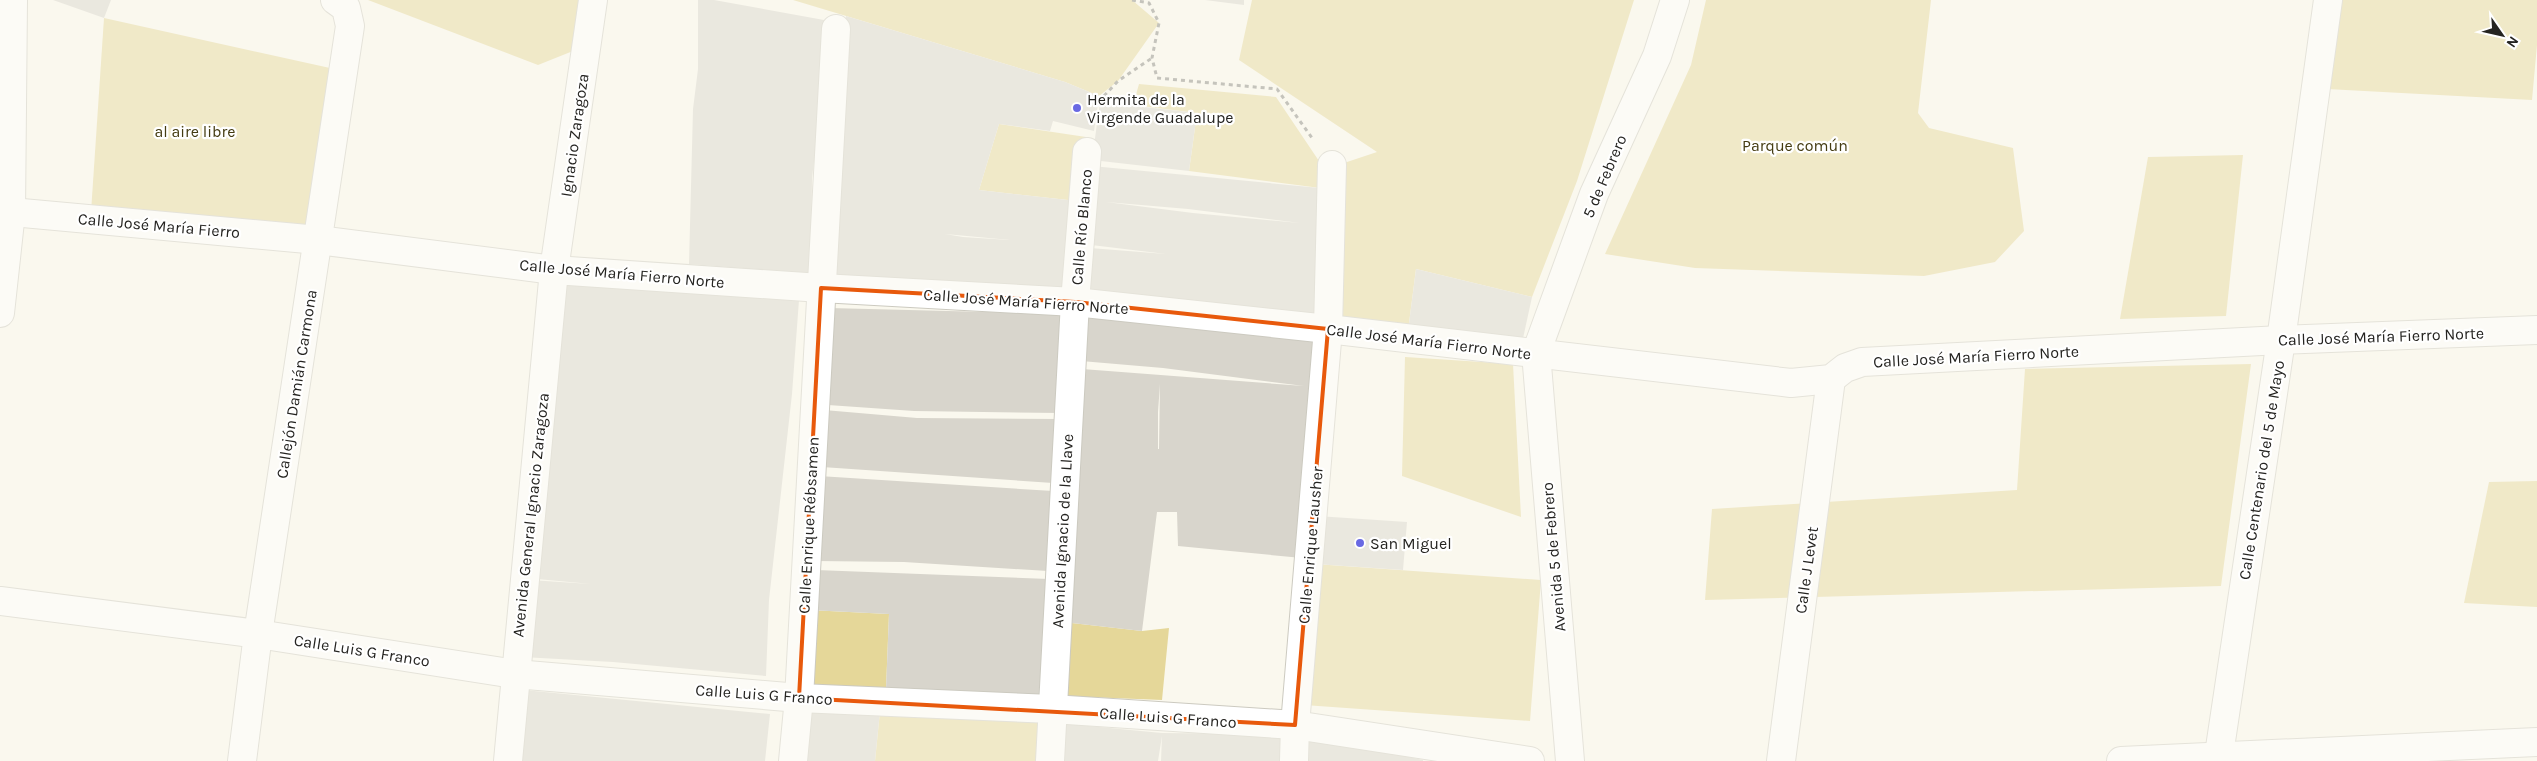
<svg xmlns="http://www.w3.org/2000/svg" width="2537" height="761" font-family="Karla,sans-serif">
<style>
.green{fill:#e5d799}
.building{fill:#d8d5cc;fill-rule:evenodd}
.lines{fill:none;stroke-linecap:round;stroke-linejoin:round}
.minor-casing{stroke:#cccac0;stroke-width:30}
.path{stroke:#86857f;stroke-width:3;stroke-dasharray:4 4;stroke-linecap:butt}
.minor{stroke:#fff;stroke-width:28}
.marked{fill:none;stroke:#e8590c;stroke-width:4;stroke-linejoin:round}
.poi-dot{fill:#6969e3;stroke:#fff;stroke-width:2}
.labels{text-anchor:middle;stroke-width:4.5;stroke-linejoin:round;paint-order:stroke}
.poi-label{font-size:16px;fill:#252421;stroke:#fff;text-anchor:start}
.park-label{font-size:16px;fill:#443b11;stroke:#fff}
.street-label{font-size:16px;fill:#252421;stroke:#fff}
</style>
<rect width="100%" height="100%" fill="#faf8ee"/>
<g class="green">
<polygon points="368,0 584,0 573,51 538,65"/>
<polygon points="793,0 1132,0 1159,23 1118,81 1099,96 1065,82"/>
<polygon points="1252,0 1634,0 1577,181 1532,297 1416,269 1408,331 1333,322 1341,164 1377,152 1239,60"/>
<polygon points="1706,0 1931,0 1918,113 1929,128 2013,148 2024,231 1995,262 1924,276 1695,268 1605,254 1691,65"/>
<polygon points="2339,0 2537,0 2537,45 2532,100 2327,89"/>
<polygon points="104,18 330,68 310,235 91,212"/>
<polygon points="1139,84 1276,97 1321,164 1320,188 1189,171 1197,113 1133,105"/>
<polygon points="999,124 1086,137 1077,201 979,190"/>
<polygon points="2243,155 2226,316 2120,319 2148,157"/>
<polygon points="1405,357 1513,364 1521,517 1402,476"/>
<polygon points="2251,364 2221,586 1705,600 1712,509 2017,490 2025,369"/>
<polygon points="2537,481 2537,607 2464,603 2489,482"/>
<polygon points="1315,564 1541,580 1530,721 1304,705"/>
<polygon points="809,610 889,614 886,689 806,686"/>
<polygon points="1063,622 1142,631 1169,628 1162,700 1062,696"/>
<polygon points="880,711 1044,717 1042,761 875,761"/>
</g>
<g class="building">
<polygon points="53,0 111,0 104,18"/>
<polygon points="698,0 714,0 824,20 823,87 812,178 811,273 689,264 693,109 698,69"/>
<polygon points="1205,0 1244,0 1244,5"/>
<path d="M846,16L1065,82L1099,96L1094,131L1053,121L1050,131L999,124L979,190L1077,201L1066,292L828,278ZM945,234L1010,240L963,237Z"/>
<polygon points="1100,102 1197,113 1189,171 1092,160"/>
<path d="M1092,166L1320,188L1318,317L1084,295L1090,248L1166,254L1083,244ZM1106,202L1188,209L1300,223L1193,213Z"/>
<polygon points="1416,269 1532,297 1522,343 1408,331"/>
<polygon points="554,277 799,300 792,394 769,600 766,676 613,662 522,657 530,580 591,584 537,579"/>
<polygon points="829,308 1063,314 1060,413 914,411 828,405"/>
<path d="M1083,312L1317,336L1302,558L1178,546L1177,512H1157L1142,631L1063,622L1082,369L1304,386L1163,368L1081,361ZM1160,384L1159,449H1158V412Z"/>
<polygon points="824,410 917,418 1059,419 1053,483 822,467"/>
<polygon points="819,476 1053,491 1048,571 904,562 816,561"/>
<polygon points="1317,516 1407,522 1403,570 1315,564"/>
<polygon points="816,570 1049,579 1043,696 886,689 889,614 809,610"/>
<polygon points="524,690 770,714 765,761 517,761"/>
<polygon points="806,706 880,711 875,761 801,761"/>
<polygon points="1057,723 1162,733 1284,734 1283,761 1161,761 1162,736 1158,761 1056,761"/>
<polygon points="1304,735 1423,760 1423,761 1303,761"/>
</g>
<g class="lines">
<g class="minor-casing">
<g id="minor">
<polyline points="0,211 318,240 554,270 821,288 1075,302 1328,329 1791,383 1831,379 1845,368 1862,362 2281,340 2537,330"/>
<polyline points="0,313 11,212 13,0"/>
<polyline points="0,601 258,634 515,674 799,698 1052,709 1295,725 1530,761"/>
<polyline points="242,761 258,634 350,26 346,8 335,0"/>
<polyline points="508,761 554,270 593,0"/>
<polyline points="793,761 799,698 836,29"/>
<polyline points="1050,761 1075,302 1087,152"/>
<polyline points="1294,761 1295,725 1328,329 1332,165"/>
<polyline points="1570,761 1536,353 1594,194 1657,56 1675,0"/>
<polyline points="1781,761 1831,379"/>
<polyline points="2121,761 2537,742"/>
<polyline points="2218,761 2281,340 2328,0"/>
</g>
</g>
<g class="path">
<polyline points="1132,0 1149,3 1159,23 1152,58 1157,78 1277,89 1312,138"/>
<polyline points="1104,96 1118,81 1152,58"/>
</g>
<use href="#minor" class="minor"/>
</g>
<path d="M0 0H2537V761H0ZM821,288L1075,302L1328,329L1295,725L799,698Z" fill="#faf8ee" fill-opacity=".55" fill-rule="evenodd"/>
<path class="marked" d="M821,288L1075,302L1328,329L1295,725L799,698Z"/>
<g class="poi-dot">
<circle cx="1077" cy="108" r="5"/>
<circle cx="1360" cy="543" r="5"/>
</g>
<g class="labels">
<g class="poi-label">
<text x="1087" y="105">Hermita de la<tspan x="1087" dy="18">Virgende Guadalupe</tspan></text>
<text x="1370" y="549">San Miguel</text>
</g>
<g class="park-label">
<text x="195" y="137">al aire libre</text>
<text x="1795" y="151">Parque común</text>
</g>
<g class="street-label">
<text transform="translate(574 135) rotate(-82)" y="6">Ignacio Zaragoza</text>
<text transform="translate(1604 176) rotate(-67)" y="6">5 de Febrero</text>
<text transform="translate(159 225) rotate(5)" y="6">Calle José María Fierro</text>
<text transform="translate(1081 227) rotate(-85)" y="6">Calle Río Blanco</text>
<text transform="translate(622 273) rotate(5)" y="6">Calle José María Fierro Norte</text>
<text transform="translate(1026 301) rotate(4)" y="6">Calle José María Fierro Norte</text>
<text transform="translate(2381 336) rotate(-2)" y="6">Calle José María Fierro Norte</text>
<text transform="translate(1429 341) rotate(7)" y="6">Calle José María Fierro Norte</text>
<text transform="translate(1976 356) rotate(-3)" y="6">Calle José María Fierro Norte</text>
<text transform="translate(296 384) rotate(-81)" y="6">Callejón Damián Carmona</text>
<text transform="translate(2261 470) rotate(-81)" y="6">Calle Centenario del 5 de Mayo</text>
<text transform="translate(530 515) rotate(-84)" y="6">Avenida General Ignacio Zaragoza</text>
<text transform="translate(808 525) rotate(-87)" y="6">Calle Enrique Rébsamen</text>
<text transform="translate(1062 531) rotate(-87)" y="6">Avenida Ignacio de la Llave</text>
<text transform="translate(1310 545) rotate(-85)" y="6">Calle Enrique Lausher</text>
<text transform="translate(1553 557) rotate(-95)" y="6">Avenida 5 de Febrero</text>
<text transform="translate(1806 570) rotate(-82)" y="6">Calle J Levet</text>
<text transform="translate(362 650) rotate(9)" y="6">Calle Luis G Franco</text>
<text transform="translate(764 694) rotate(4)" y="6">Calle Luis G Franco</text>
<text transform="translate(1168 717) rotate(4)" y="6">Calle Luis G Franco</text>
</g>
</g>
<g transform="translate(2502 35) rotate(124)" stroke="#ffffff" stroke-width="4" paint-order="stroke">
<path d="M0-4L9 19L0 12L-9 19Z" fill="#252421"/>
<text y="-8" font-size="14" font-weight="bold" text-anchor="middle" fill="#252421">N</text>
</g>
</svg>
